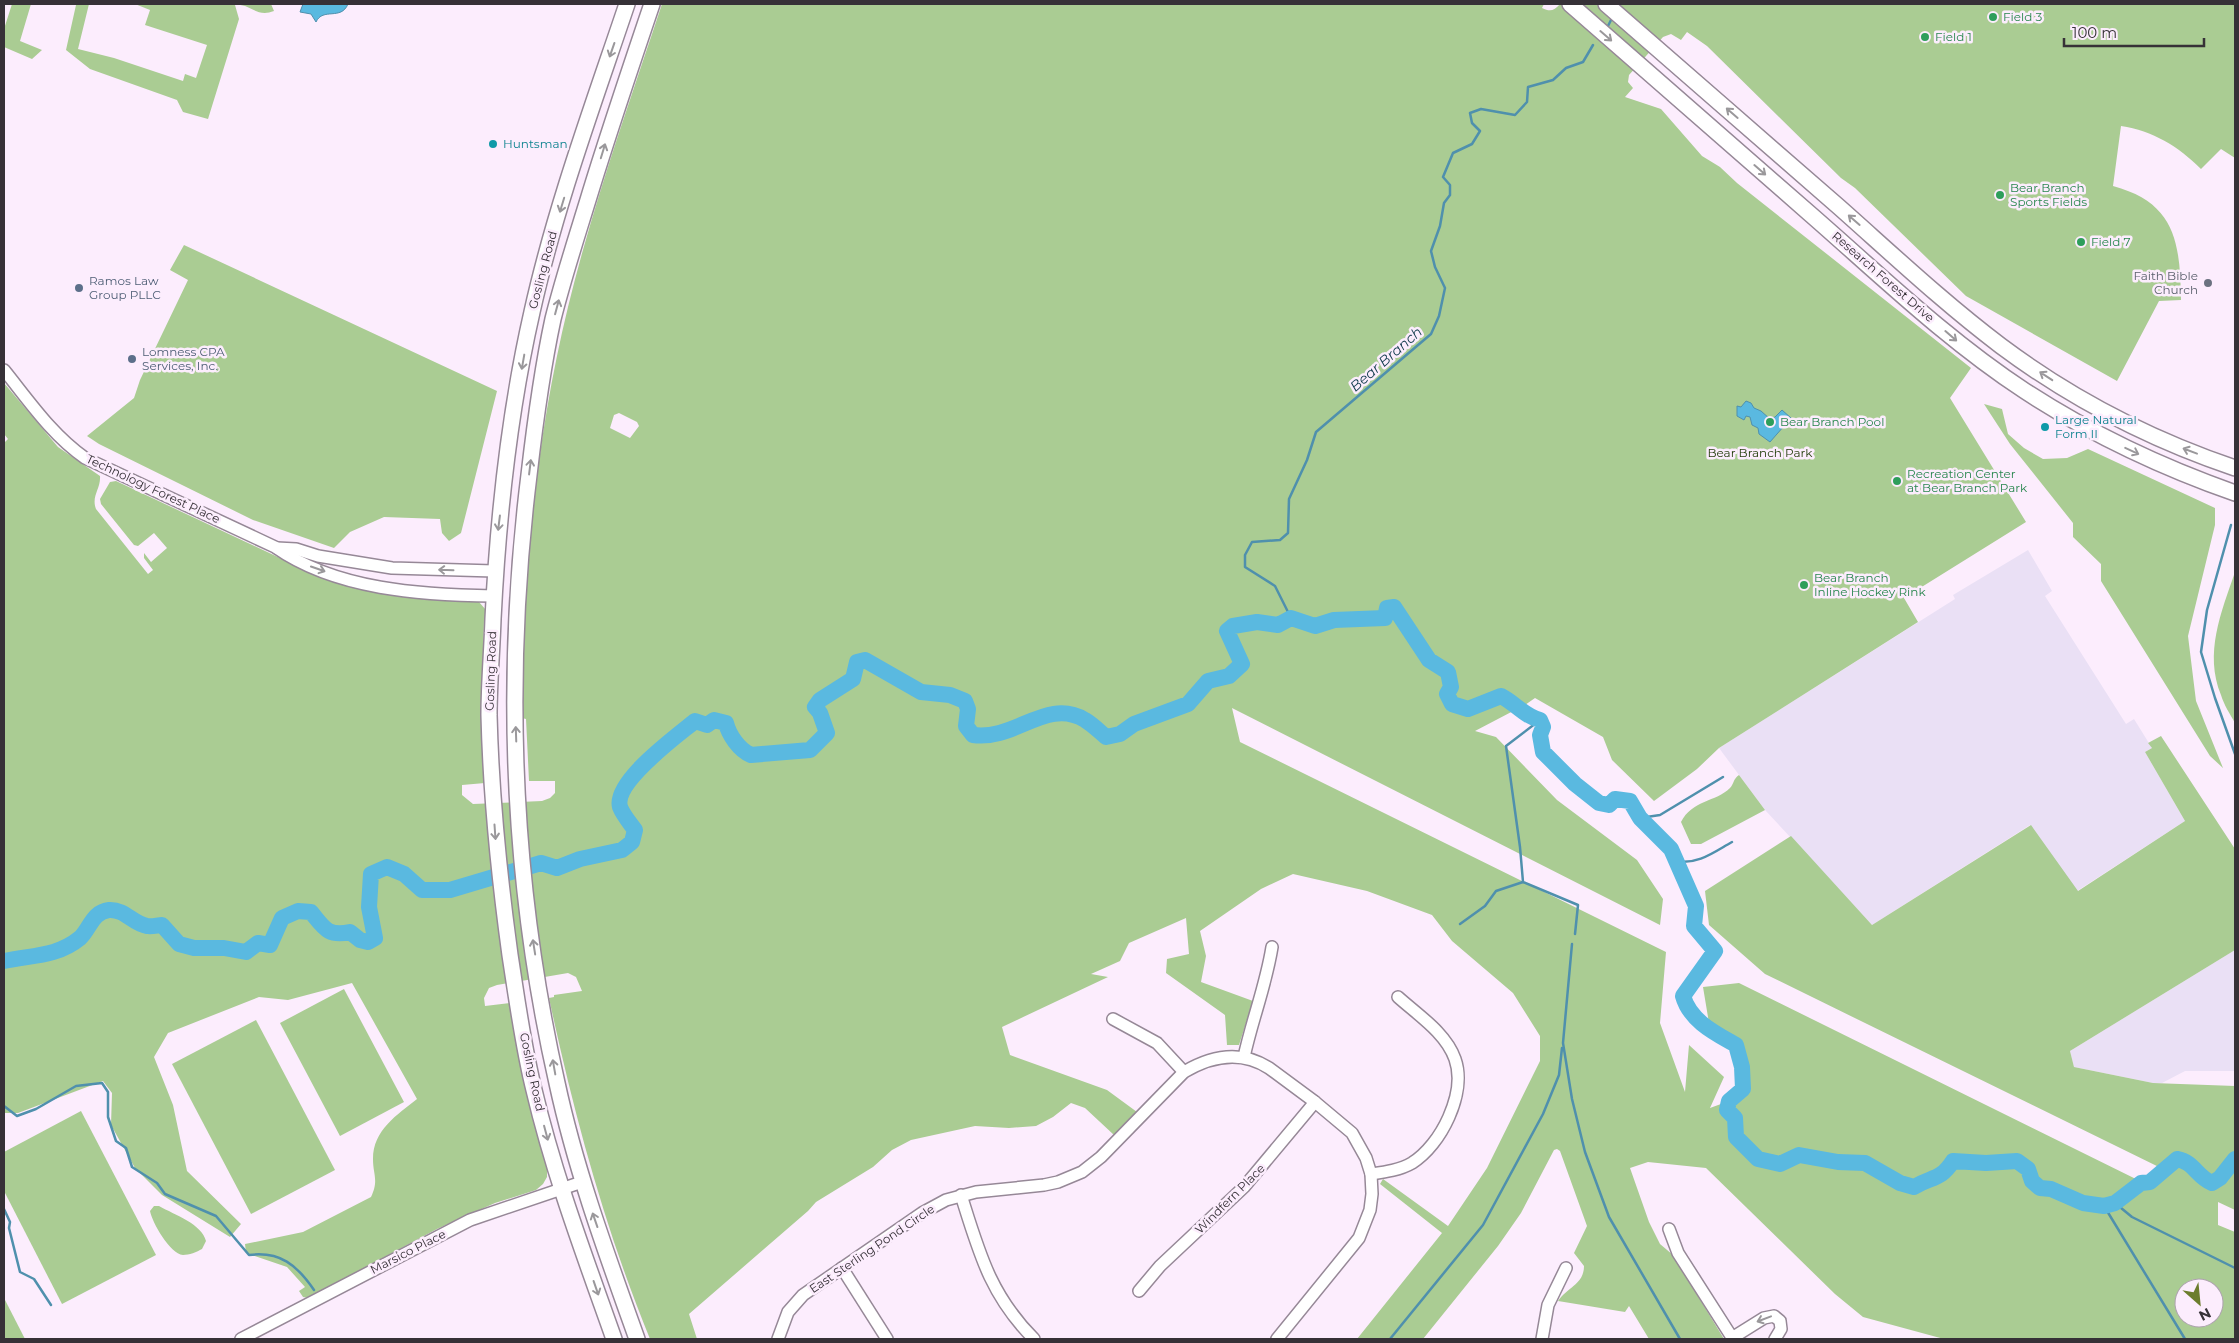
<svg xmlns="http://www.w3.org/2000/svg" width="2239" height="1343" font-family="Montserrat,sans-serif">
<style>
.industrial{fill:#eae0f5}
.green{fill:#aacc93;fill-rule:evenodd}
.water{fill:#5ab9e0;stroke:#4f90ad}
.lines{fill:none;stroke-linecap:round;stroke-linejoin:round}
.stream{stroke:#4f90ad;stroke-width:2.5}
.river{stroke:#5ab9e0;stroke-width:16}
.minor-casing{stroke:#968897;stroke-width:14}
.secondary-casing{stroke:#968897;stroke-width:18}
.minor{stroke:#fff;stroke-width:11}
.secondary{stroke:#fff;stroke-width:15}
.oneway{stroke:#9a989b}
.leisure-dot{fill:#2e9e5b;stroke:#fcedfd;stroke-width:2}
.culture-dot{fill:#0f9aa8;stroke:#fcedfd;stroke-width:2}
.worship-dot{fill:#6b7280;stroke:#fcedfd;stroke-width:2}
.service-dot{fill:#5c6f8a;stroke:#fcedfd;stroke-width:2}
.labels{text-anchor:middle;stroke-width:5;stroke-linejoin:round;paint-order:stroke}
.leisure-label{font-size:12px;fill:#27864d;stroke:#fcedfd;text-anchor:start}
.culture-label{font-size:12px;fill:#0d838f;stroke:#fcedfd;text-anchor:start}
.street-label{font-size:12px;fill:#363137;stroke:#fcedfd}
.worship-label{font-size:12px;fill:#5b616d;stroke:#fcedfd;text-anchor:end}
.service-label{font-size:12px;fill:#4e5e75;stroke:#fcedfd;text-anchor:start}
.park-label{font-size:12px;fill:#243e0c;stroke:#fcedfd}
.water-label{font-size:14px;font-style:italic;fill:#0e394a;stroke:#fcedfd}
</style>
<rect width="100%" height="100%" fill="#fcedfd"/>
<g class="industrial">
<polygon points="2028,550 2052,591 2045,596 2126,724 2134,719 2152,748 2145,752 2185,821 2077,891 2030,825 1872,925 1765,810 1719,748 1955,599 1953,595"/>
<polygon points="2235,950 2235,1071 2185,1071 2162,1083 2153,1083 2074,1067 2070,1051"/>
</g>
<g class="green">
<polygon points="12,4 31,4 20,41 42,50 32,59 4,47 4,29"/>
<path d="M73,4H89L78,49L114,58L183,81L185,74L196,78L207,45L145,25L150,10L135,4H271L274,11C256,18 250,3 235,5L239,19L208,119L183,112L177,100L90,69L66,50L76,5Z"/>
<path d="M662,4H1544L1542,8C1550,12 1554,11 1560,4H2235V158L2221,149L2201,169C2178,146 2153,131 2121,126L2113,186C2176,203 2180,243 2181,300L2159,301L2117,381L1966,296L1855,188L1841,178L1707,46L1687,32L1681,40L1671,34L1663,37L1629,75L1628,82L1633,88L1625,97L1661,109L1702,156L1720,167L1737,183L1971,368L1950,398L2026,522L1904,598L1918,622L1719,748L1697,769L1654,801L1612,760L1603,737L1535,698L1525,705L1522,702L1516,707L1517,709L1475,731L1496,737L1557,800L1637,860L1663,899L1660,925L1232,708L1240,742L1666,952L1660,1023L1685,1092L1689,1045L1724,1077L1710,1108L1748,1094L1745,1058L1709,1023L1703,987L1739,983L2146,1184L2165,1170L1765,974L1709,925L1705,891L1791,836L1872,925L2031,825L2078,891L2185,821L2145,752L2152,748L2148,743L2161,736L2235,849V950L2070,1051L2074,1067L2153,1083L2235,1086V1210L2218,1202V1225L2235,1232V1339H1944L1863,1317L1835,1294L1706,1168L1648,1162L1630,1168L1649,1222L1660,1244L1673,1255L1724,1339H1649L1629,1306L1625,1312L1558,1301C1568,1287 1584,1284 1584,1266L1574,1253L1587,1226L1560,1151L1557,1149L1554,1150L1521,1213L1498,1246L1423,1339H1357L1442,1233L1380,1184L1383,1179L1448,1226L1487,1168L1540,1061V1036L1513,993L1452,941L1432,915L1367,891L1293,874L1261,889L1200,931L1206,956L1201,982L1253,1001L1239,1045H1227L1225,1015L1166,973L1167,959L1189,954L1186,918L1129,943L1120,961L1091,974L1108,977L1002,1027L1010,1055L1107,1090L1137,1112L1114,1135L1085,1108L1071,1103L1053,1117L1036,1126L1009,1128L975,1126L911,1140L892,1150L873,1167L816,1202L808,1211L689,1314L697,1339H650C605,1229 574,1115 549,998L554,997V995L582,991L576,977L568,973L497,985L489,988L484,998L485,1006L510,1003L522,1068L547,1166V1177L543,1184L536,1190L495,1203L437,1229L308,1298L303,1297L299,1291L305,1287L287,1267L246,1253L245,1244L303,1232L371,1197C379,1180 373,1175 373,1159C373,1130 397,1115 417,1099L352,983L288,1000L259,997L168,1033L154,1057L173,1105L187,1171L241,1224L230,1237L162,1195L135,1168L111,1125L112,1093L103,1081L18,1113H4V443L8,439L4,434V383L58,447L100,476C101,489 91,496 96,509L148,574L153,570L144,558V553L151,562L167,548L154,533L138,546L134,545L101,504L100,499L110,482L116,481L299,567L381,592L418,598L479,602L486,610L487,617L484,619L482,727L485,783L462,785V795L473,804L542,801L550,798L555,793V781H529L526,719L522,718C523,578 535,443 568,307C593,204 629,104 662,4ZM619,413L637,422L639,426L630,438L610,428L614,415ZM2184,1288H2214V1318H2184Z"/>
<polygon points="184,245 497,391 461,533 449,541 442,533 440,519 384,517 350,532 334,548 253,520 99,444 87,436 134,398 140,380 188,280 170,270"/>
<polygon points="1984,404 2002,409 2008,434 2024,448 2043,459 2067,458 2088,449 2215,508 2215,525 2188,636 2196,701 2223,768 2210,756 2101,581 2101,564 2073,537 2073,523 2010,444"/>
<path d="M2235,572V723C2230,714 2224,705 2221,695C2204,653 2221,613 2235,572Z"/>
<path d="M1739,775L1765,810L1701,844H1691L1681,822C1692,800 1716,802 1730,788C1734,784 1733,779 1739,775Z"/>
<polygon points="344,989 404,1102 340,1136 280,1023"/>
<polygon points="256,1020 335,1170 251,1214 172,1064"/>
<polygon points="81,1111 156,1255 62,1304 4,1191 4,1152"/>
<path d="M154,1206H159C175,1215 202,1224 206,1241L202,1249C197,1252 189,1255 183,1255C170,1254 152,1222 150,1211Z"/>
<polygon points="4,1298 25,1339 4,1339"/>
</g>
<g class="water">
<path d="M303,4H348C341,21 323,7 316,22L311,14L300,12Z"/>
<polygon points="1746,401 1751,403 1754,408 1761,411 1770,419 1775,417 1782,410 1791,418 1770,442 1759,434 1758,428 1752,425 1750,417 1746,416 1744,420 1737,416 1737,406 1741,407"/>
</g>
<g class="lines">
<g class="stream">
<polyline points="1608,26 1611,20"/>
<polyline points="2231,525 2207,610 2201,652 2215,698 2235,754"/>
<polyline points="1291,618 1275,586 1245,567 1245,555 1252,542 1280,540 1288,533 1289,499 1307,460 1316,432 1431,334 1439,316 1445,288 1435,267 1431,251 1440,226 1444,203 1450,195 1450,185 1443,177 1453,153 1472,144 1480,131 1472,123 1470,113 1481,109 1515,115 1527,102 1528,87 1553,80 1566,68 1583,62 1593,45"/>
<polyline points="1540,720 1506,746 1520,847 1523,882 1578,905 1575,934"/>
<polyline points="1640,818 1660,815 1723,777"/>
<path d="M1676,861C1698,865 1714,852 1732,842"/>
<polyline points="1460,924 1485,906 1496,891 1523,882"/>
<polyline points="1572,944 1563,1043 1572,1099 1585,1152 1609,1217 1680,1339"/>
<path d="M4,1106L17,1116L36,1109L76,1086L102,1083L108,1092V1117L116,1141L126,1148L132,1167L157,1183L165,1194L216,1216L249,1255C280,1251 297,1265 314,1290"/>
<polyline points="2115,1203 2132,1217 2235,1268"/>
<polyline points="2104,1206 2185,1339"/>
<polyline points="4,1209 10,1222 9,1228 20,1272 34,1279 51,1305"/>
<polyline points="1390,1339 1483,1225 1543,1114 1559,1075 1562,1048"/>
</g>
<path class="river" d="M4,961C31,955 57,957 80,938C90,929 92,912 109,910C125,909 133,924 147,926C152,927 158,925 162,925L179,944L194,948H224L246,952L258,943L270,945L282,918L298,911L311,912C324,928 328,937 350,932L360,940L368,942L375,938L369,907L371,874L387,867L404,874L422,890H450L541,863L557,868L580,859L622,850L632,842L635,830C630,823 623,815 620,807C613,782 677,736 695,721L707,725L714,720L726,723C729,735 739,750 751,755L810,750L827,733L820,713L815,707L820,700L853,679L857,662L865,660L921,692L950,695L965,701L968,709L966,726L973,735C1015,741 1047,697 1085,720C1092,724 1099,731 1106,737L1120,734L1134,724L1188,704L1208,681L1229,676L1242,664L1227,631L1233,626L1257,622L1278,625L1291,618L1315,626L1334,620L1385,618L1387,608L1394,607L1429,660L1448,672L1451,687L1447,694L1452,704L1468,709L1501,696C1515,703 1524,716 1540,720L1543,727L1540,735L1543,752L1575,784L1599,803L1609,805L1615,799L1630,801L1640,818L1671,849L1696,906L1694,926L1715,951L1683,996C1690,1021 1715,1033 1736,1045L1742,1067L1743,1089L1729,1101L1727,1110L1735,1118L1736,1137L1758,1159L1780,1164L1799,1155L1838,1162L1865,1163L1900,1183L1914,1187C1932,1176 1940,1181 1953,1161L1986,1163L2017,1161L2028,1169L2032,1181L2040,1188L2051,1189L2083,1203L2104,1206L2115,1203L2141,1183L2150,1182L2177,1159C2194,1162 2197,1177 2212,1183L2220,1178L2235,1159"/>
<g class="minor-casing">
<g id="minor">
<path d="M4,370C29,401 52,435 85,458L275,547C336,590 422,595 494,596"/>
<polyline points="277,548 296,549 318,556 392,568 494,571"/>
<polyline points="1113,1019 1157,1043 1184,1072"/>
<path d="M1244,1057C1252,1020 1266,985 1272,947"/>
<path d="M1371,1174C1385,1172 1400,1170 1412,1163C1441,1145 1467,1093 1455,1059C1446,1033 1418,1015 1398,997"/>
<path d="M961,1195C979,1252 990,1295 1034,1339"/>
<polyline points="1669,1229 1678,1253 1733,1339"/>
<polyline points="842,1268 887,1339"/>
<polyline points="1139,1291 1160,1266 1244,1187 1315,1102"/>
<polyline points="1732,1338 1764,1318 1774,1316 1780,1321 1781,1329 1775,1339"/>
<polyline points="241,1339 470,1220 582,1182"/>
<path d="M778,1339L788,1312L803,1295L922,1213L946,1200L976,1192L1044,1185L1058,1182L1082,1172L1101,1157L1184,1072C1211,1056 1241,1050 1269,1068L1315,1102L1352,1133L1366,1158L1371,1174L1372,1194L1370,1210L1359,1238L1277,1339"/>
<polyline points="1542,1339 1548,1305 1566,1268"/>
</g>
</g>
<g class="secondary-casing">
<g id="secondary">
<path d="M1570,4C1649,74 1729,143 1809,213C1879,274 1947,340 2025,391C2091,434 2161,467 2235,493"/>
<path d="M1606,4C1684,72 1761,139 1839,207C1892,254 1944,303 2001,346C2072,399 2152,440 2235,468"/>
<path d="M614,1339C585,1257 554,1175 534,1090C523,1046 517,1000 510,955C499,875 491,796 489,715C489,683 492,651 493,619C498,517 509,413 532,312C555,208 593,105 627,4"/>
<path d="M637,1339C607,1255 576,1171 557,1083C512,884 504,678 529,475C535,423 542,370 553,319C563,279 576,239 588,200C608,134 630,69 652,4"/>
</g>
</g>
<use href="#minor" class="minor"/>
<use href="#secondary" class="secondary"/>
</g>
<defs><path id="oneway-shaft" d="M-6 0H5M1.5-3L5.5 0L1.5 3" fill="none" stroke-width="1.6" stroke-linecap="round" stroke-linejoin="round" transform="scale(1.25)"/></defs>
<g class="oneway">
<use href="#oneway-shaft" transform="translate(1606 36) rotate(41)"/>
<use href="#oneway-shaft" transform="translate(612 50) rotate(109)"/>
<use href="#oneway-shaft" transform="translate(1732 113) rotate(-139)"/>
<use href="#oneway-shaft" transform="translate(603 151) rotate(-73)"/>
<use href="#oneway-shaft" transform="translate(1760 170) rotate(41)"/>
<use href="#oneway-shaft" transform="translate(562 205) rotate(107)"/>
<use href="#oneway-shaft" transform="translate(1854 220) rotate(-139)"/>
<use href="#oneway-shaft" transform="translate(557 307) rotate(-75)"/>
<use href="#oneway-shaft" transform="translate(1951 336) rotate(41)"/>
<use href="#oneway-shaft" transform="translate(523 362) rotate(100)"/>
<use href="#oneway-shaft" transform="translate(2046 376) rotate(-147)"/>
<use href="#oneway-shaft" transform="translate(2132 451) rotate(25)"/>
<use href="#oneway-shaft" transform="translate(2190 451) rotate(-159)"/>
<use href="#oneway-shaft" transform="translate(530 467) rotate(-83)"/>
<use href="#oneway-shaft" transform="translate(499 523) rotate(97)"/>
<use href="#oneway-shaft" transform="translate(318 569) rotate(19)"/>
<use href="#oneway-shaft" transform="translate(446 570) rotate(-178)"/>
<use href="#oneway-shaft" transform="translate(516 734) rotate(-92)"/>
<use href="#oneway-shaft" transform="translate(495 832) rotate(86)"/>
<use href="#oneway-shaft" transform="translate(534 947) rotate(-99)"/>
<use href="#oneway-shaft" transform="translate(554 1067) rotate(-100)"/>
<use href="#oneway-shaft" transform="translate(546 1133) rotate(75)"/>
<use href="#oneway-shaft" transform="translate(595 1220) rotate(-109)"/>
<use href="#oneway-shaft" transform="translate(596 1288) rotate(71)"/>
<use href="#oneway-shaft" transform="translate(1764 1319) rotate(159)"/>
</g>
<g class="leisure-dot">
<circle cx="1993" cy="17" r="5"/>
<circle cx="1925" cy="37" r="5"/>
<circle cx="2000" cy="195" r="5"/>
<circle cx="2081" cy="242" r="5"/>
<circle cx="1770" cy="422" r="5"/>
<circle cx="1897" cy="481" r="5"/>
<circle cx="1804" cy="585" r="5"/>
</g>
<g class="culture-dot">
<circle cx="493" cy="144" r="5"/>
<circle cx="2045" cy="427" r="5"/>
</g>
<circle class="worship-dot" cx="2208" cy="283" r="5"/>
<g class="service-dot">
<circle cx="79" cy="288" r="5"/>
<circle cx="132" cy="359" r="5"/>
</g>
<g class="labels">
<g class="leisure-label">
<text x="2003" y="21">Field 3</text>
<text x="1935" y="41">Field 1</text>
<text x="2010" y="192">Bear Branch<tspan x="2010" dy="14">Sports Fields</tspan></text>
<text x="2091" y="246">Field 7</text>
<text x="1780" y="426">Bear Branch Pool</text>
<text x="1907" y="478">Recreation Center<tspan x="1907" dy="14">at Bear Branch Park</tspan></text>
<text x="1814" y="582">Bear Branch<tspan x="1814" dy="14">Inline Hockey Rink</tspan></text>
</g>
<g class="culture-label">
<text x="503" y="148">Huntsman</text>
<text x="2055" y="424">Large Natural<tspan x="2055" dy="14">Form II</tspan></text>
</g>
<g class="street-label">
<text transform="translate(543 270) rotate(-75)" y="4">Gosling Road</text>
<text transform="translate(1883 277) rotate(41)" y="4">Research Forest Drive</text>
<text transform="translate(153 489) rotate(25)" y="4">Technology Forest Place</text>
<text transform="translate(491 671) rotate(-88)" y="4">Gosling Road</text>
<text transform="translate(532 1072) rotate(78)" y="4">Gosling Road</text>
<text transform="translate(1230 1199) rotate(-45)" y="4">Windfern Place</text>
<text transform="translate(872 1249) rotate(-34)" y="4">East Sterling Pond Circle</text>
<text transform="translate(408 1252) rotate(-27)" y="4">Marsico Place</text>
</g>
<g class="worship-label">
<text x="2198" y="280">Faith Bible<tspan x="2198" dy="14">Church</tspan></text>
</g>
<g class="service-label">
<text x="89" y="285">Ramos Law<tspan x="89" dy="14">Group PLLC</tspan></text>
<text x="142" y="356">Lomness CPA<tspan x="142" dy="14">Services, Inc.</tspan></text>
</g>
<g class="park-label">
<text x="1760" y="457">Bear Branch Park</text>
</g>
<g class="water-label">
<text transform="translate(1386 359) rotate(-41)" y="5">Bear Branch</text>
</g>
</g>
<rect width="2239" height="1343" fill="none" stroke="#363137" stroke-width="10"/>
<g transform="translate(2199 1303) rotate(153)"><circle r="24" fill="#fcedfd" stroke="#ada2ae"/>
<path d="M0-4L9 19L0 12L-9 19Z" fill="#6c7d2d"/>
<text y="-8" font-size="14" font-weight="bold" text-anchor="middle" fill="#363137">N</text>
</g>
<path d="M2064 38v8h140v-8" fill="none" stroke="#363137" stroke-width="2.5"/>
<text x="2072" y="38" font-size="15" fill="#363137" stroke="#fcedfd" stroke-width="4" paint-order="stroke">100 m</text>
</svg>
